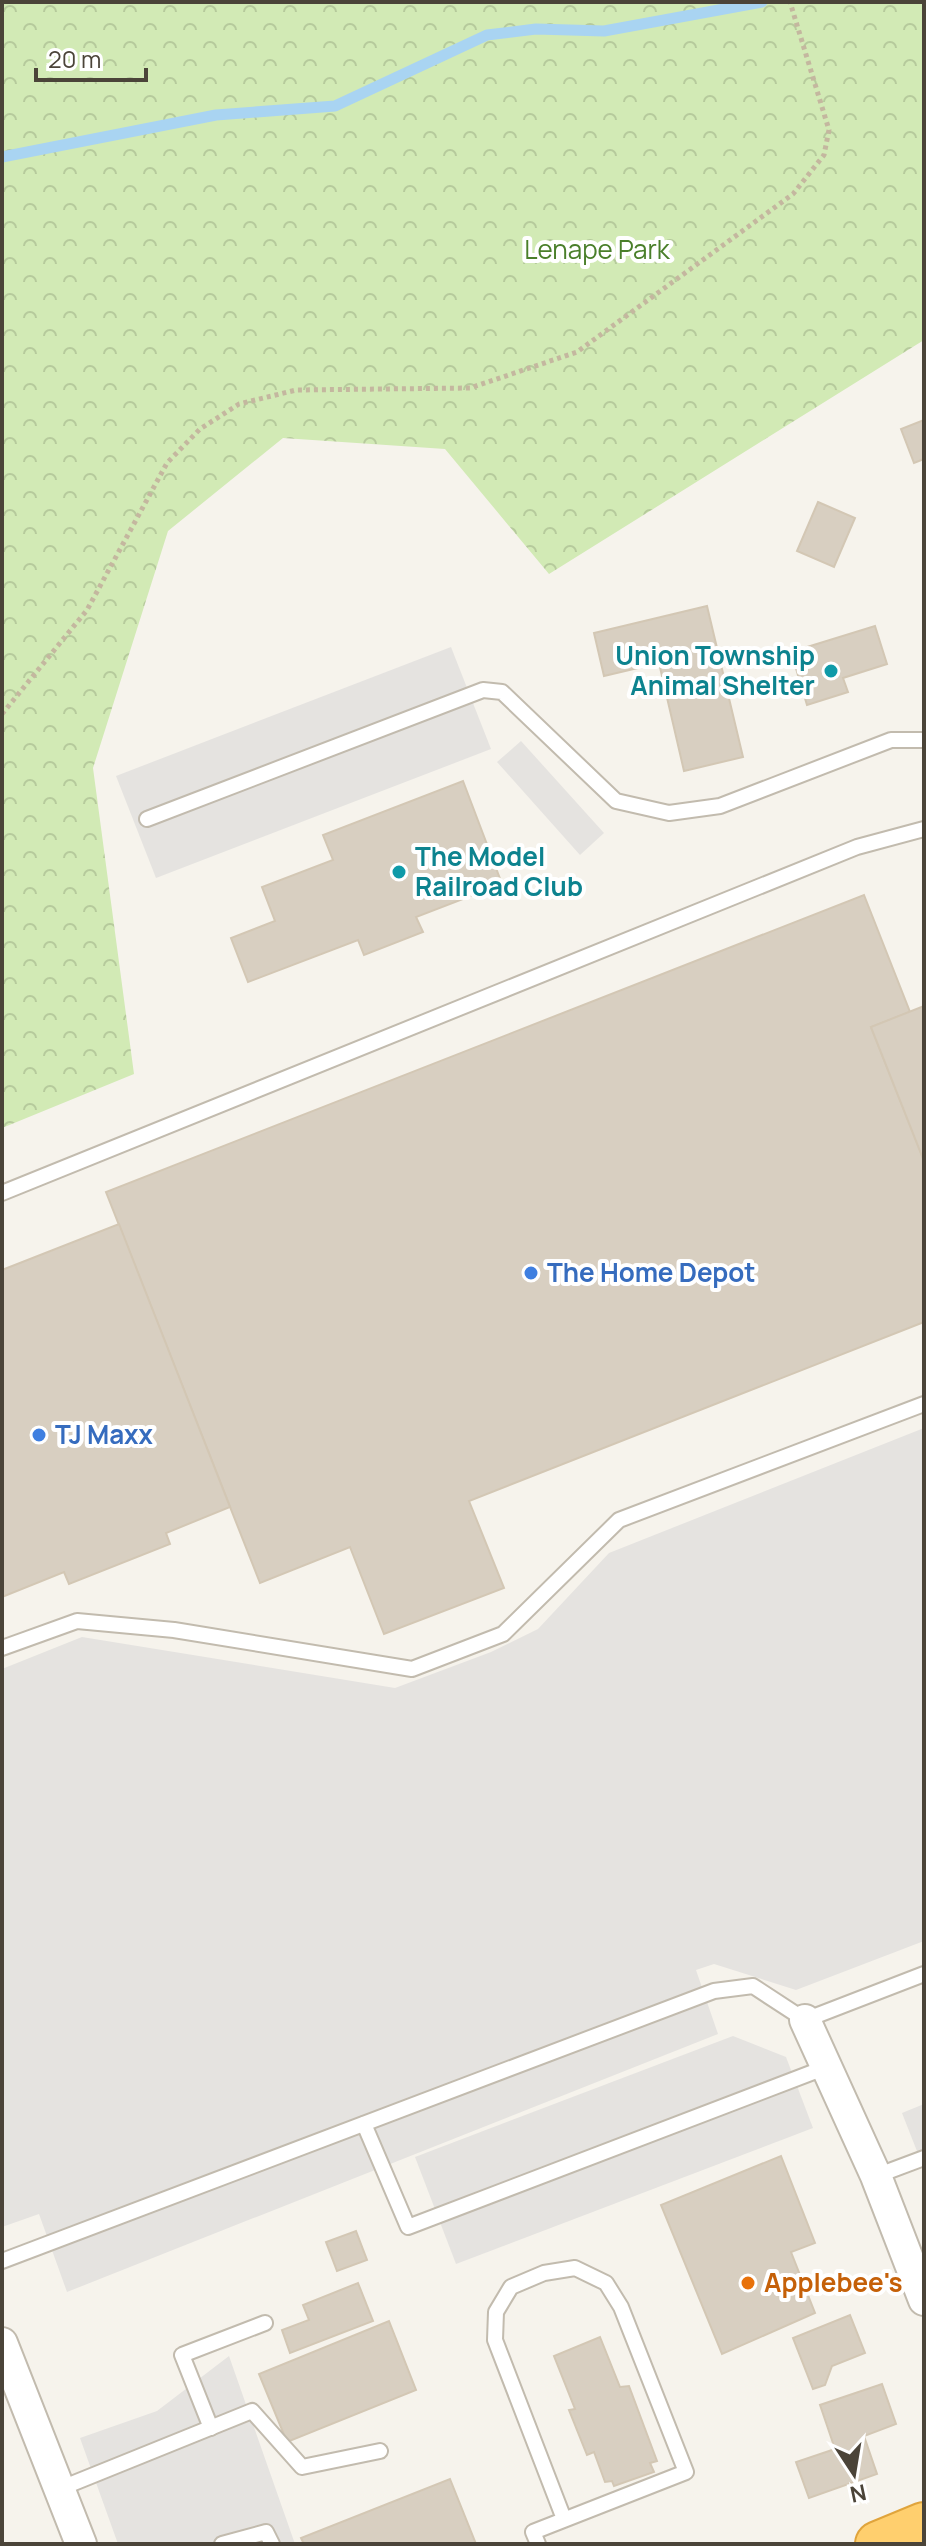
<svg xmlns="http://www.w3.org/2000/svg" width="926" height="2546" font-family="Manrope,sans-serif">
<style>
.forest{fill:url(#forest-crowns)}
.parking{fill:#e5e3e0}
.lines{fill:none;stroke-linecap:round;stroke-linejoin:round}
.stream{stroke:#a9d4f2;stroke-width:11}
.building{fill:#d8cfc1;stroke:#d3c7b4;stroke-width:2}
.lane-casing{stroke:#c2bbae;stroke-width:18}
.street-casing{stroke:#c2bbae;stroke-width:34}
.highway-casing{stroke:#e0a43c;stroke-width:48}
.path{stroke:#c4b79f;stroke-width:5;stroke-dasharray:4 4;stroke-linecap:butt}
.lane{stroke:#fff;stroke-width:14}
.street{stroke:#fff;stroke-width:30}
.highway{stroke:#ffcf6e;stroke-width:44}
.culture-dot{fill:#0f9aa8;stroke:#fff;stroke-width:3}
.shop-dot{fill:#3f7fe0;stroke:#fff;stroke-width:3}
.food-dot{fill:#e8710a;stroke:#fff;stroke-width:3}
.labels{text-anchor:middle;stroke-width:8;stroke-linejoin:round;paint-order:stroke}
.park-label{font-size:26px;fill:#4a7f2a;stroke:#fff}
.culture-label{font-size:26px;font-weight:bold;fill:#0d838f;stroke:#fff;text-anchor:end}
.shop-label{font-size:26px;font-weight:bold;fill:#366cbe;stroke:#fff;text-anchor:start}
.food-label{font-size:26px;font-weight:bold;fill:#c56008;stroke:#fff;text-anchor:start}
</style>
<defs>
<pattern id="forest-crowns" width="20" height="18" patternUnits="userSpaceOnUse" patternTransform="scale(2)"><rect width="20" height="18" fill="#d2eab5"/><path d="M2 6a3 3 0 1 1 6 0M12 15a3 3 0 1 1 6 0" fill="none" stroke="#b6ca9c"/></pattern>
</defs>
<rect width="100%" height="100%" fill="#f6f3ec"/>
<polygon class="forest" points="2,2 924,2 924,340 549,574 445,449 283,438 168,531 93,768 134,1074 2,1128"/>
<g class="parking">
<polygon points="451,647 491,749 156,878 116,776"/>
<polygon points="521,741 604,833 580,855 497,762"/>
<polygon points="924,1428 924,1941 796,1990 714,1964 696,1970 718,2034 67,2292 39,2214 2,2227 2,1669 82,1637 395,1688 491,1652 538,1629 609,1553"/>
<polygon points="733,2036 786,2057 813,2128 456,2264 415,2157"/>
<polygon points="924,2104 924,2169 902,2113"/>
<polygon points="229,2356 295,2544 118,2544 80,2438 157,2411"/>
</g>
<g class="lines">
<polyline class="stream" points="2,157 216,115 335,106 487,35 536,29 604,31 762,2"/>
</g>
<g class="building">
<polygon points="924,420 924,459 914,463 901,429"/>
<polygon points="818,502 855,518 834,567 797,551"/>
<polygon points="707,606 743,757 684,771 659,663 604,676 594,633"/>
<polygon points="875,626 887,664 843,678 848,692 807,705 791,652"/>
<polygon points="463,781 502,884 416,917 423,932 364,955 358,940 248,982 231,938 275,921 262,887 333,860 323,835"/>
<polygon points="864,895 910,1012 871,1027 924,1161 924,1322 469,1501 504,1588 384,1634 350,1547 260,1583 106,1192"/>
<polygon points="924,1006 924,1161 871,1027"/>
<polygon points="119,1224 230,1507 166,1533 170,1544 69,1584 64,1572 2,1597 2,1270"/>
<polygon points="781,2156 815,2243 791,2252 815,2313 722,2354 661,2205"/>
<polygon points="356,2231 367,2260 337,2271 326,2242"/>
<polygon points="358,2283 373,2321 290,2353 282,2330 309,2320 303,2305"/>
<polygon points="850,2315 865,2353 832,2366 825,2385 813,2389 793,2338"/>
<polygon points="389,2321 416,2390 287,2442 259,2374"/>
<polygon points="600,2337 620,2387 629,2386 657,2461 650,2463 654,2472 614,2486 612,2481 605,2482 594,2452 587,2455 569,2410 575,2409 554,2356"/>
<polygon points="882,2384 896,2424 864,2436 877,2474 809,2498 796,2462 835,2449 820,2405"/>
<polygon points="450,2479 476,2544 304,2544 301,2538"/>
</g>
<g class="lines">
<g class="lane-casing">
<g id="lane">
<polyline points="147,819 483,690 502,692 616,801 669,813 720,806 891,740 924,740"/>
<polyline points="2,1193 857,847 924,829"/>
<polyline points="2,1648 77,1621 174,1630 412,1669 503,1634 619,1520 924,1404"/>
<polyline points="364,2124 408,2227 824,2068"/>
<polyline points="876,2176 924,2158"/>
<polyline points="2,2261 714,1991 753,1986 805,2020 924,1974"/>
<polyline points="211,2428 182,2355 265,2323"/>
<polyline points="59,2489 252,2411 302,2467 380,2451"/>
<polyline points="222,2544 266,2532 272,2544"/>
<polyline points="538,2544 533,2532 686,2472 621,2307 606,2283 575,2268 544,2273 511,2287 496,2312 495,2340 564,2519"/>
</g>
</g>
<g class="street-casing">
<g id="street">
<polyline points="805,2020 876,2176 924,2300"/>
<polyline points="2,2343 81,2544"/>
</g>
</g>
<g class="highway-casing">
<polyline id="highway" points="878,2544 924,2525"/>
</g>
<polyline class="path" points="2,714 87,610 167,463 200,429 239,404 296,390 470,388 577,352 793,194 824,155 829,130 790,2"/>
<use href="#lane" class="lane"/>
<use href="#street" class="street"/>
<use href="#highway" class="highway"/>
</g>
<g class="culture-dot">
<circle cx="831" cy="671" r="8"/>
<circle cx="399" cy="872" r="8"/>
</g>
<g class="shop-dot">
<circle cx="531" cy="1273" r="8"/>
<circle cx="39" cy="1435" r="8"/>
</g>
<circle class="food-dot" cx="748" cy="2283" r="8"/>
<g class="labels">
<g class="park-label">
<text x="597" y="259">Lenape Park</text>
</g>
<g class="culture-label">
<text x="815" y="665">Union Township<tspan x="815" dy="30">Animal Shelter</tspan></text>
<text x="415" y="866" text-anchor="start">The Model<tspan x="415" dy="30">Railroad Club</tspan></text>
</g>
<g class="shop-label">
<text x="547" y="1282">The Home Depot</text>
<text x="55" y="1444">TJ Maxx</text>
</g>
<g class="food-label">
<text x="764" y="2292">Applebee's</text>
</g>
</g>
<rect width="926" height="2546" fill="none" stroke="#4b4439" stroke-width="8"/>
<g transform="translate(854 2474) rotate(168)" stroke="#ffffff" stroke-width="6" paint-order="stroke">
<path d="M0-6L14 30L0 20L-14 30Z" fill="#4b4439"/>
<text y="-12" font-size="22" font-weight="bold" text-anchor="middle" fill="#4b4439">N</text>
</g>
<path d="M36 68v12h110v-12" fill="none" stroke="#4b4439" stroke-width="4"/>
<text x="48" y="68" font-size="24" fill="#4b4439" stroke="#ffffff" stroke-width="6" paint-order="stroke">20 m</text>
</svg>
